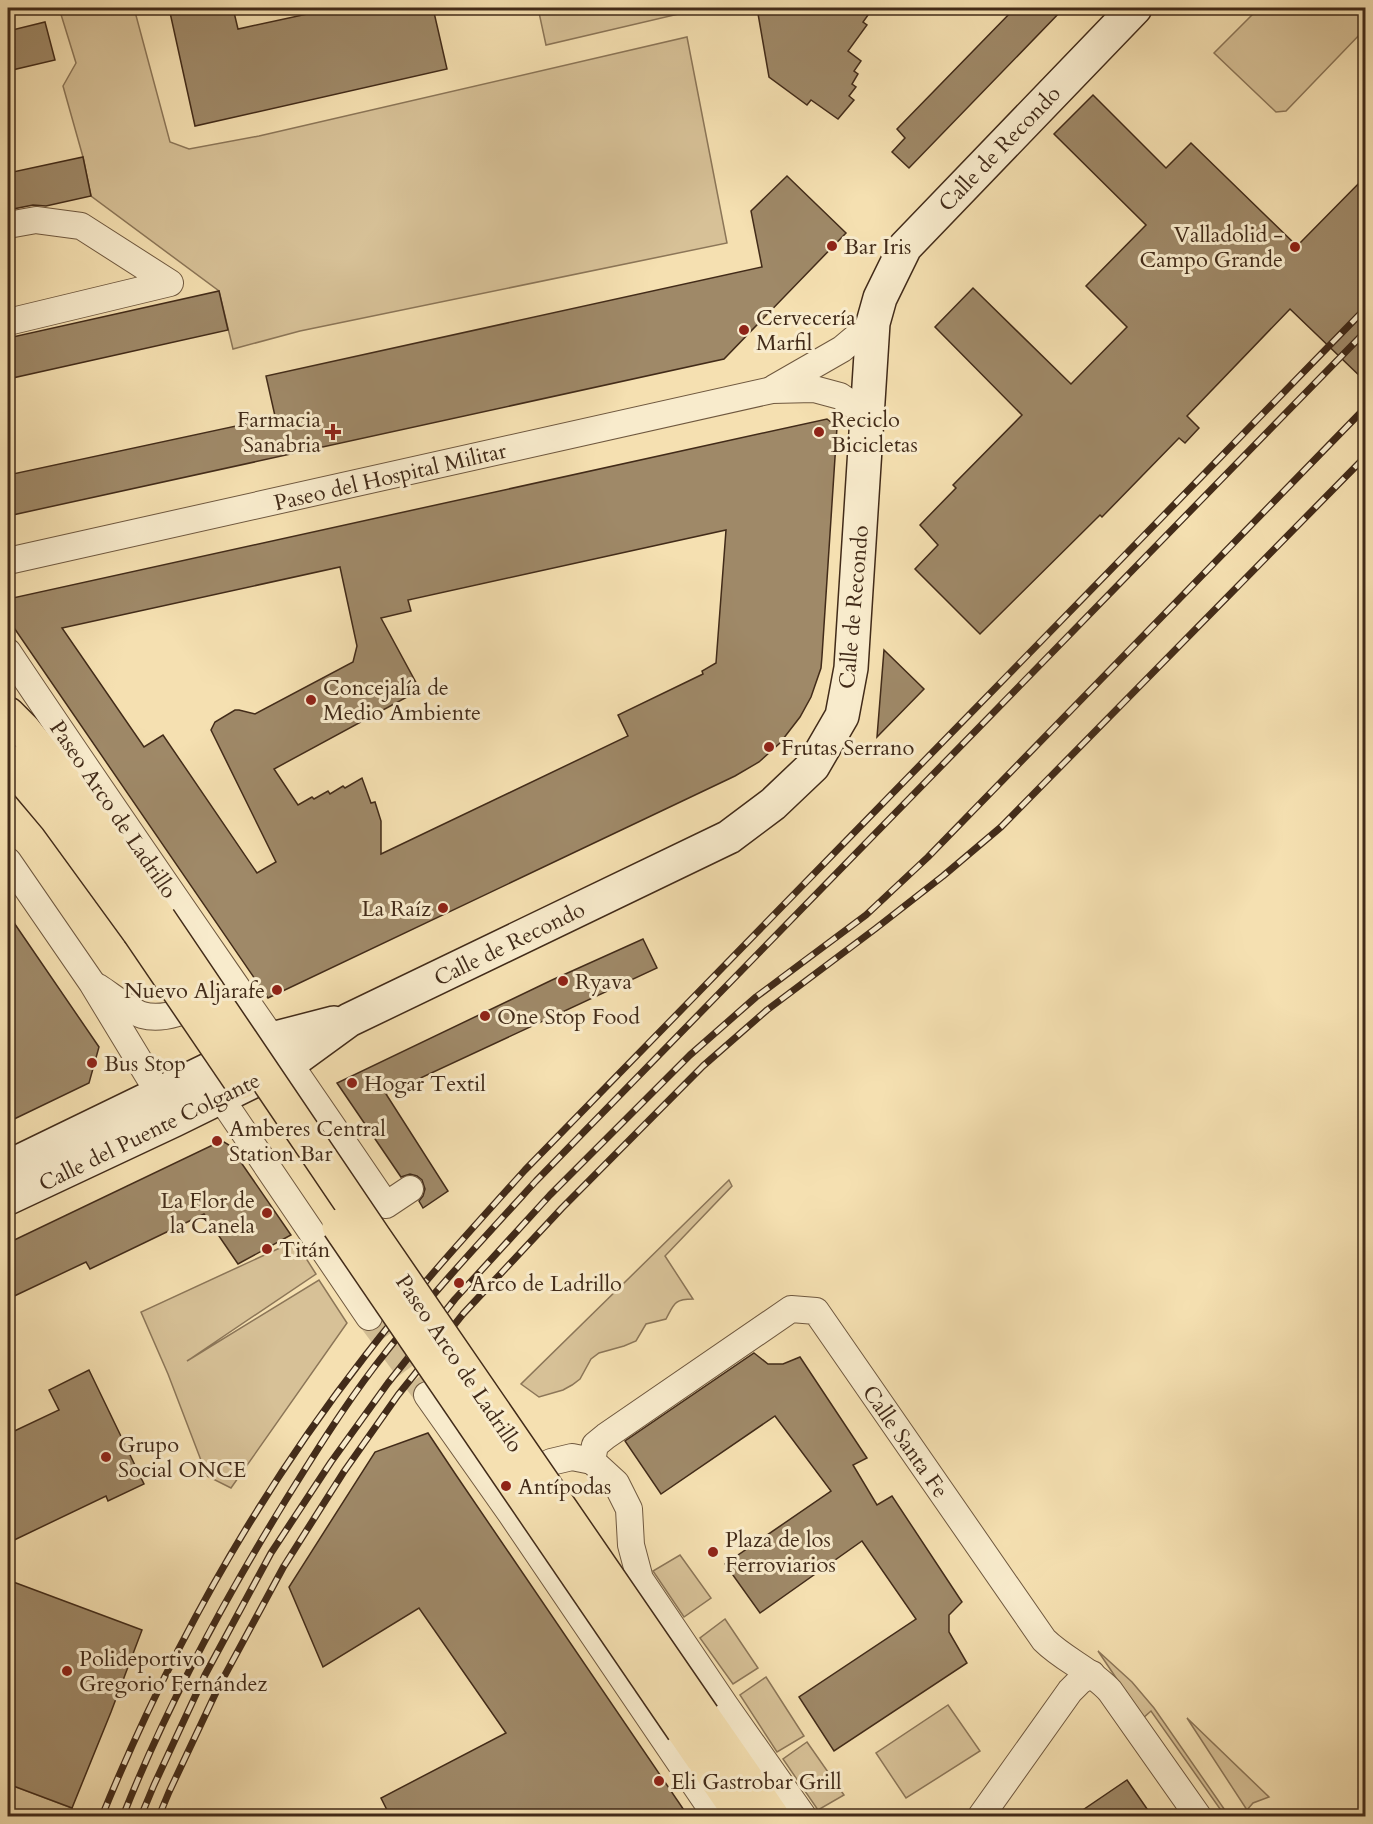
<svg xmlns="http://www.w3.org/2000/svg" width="1373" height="1824" font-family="Cardo,serif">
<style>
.green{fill:#d7c197;stroke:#8c7658;stroke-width:1.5}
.building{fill:#9f8968;stroke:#422b19;stroke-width:1.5;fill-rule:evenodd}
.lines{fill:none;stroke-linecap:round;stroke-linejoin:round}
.street-tunnel{stroke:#d1bc93;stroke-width:26;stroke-dasharray:26 13;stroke-linecap:butt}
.street-casing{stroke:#6f583f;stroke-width:28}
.secondary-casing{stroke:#422b19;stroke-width:36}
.primary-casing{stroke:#422b19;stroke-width:36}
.street{stroke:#f8ebcc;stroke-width:26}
.secondary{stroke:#f8ebcc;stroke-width:33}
.primary{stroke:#f5e0b1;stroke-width:33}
.rail-casing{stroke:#422b19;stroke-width:7}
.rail{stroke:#f8ebcc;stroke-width:4.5;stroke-dasharray:14;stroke-linecap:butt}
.primary-bridge-casing{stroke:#422b19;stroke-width:36;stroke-linecap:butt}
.primary-bridge{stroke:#f5e0b1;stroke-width:33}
.poi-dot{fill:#8f2418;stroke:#f8ebcc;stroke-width:2}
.labels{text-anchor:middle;stroke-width:6;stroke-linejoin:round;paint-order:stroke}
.street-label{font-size:22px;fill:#422b19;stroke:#f8ebcc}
.poi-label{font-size:22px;fill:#422b19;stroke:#f8ebcc;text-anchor:start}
</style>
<rect width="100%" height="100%" fill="#f5e0b1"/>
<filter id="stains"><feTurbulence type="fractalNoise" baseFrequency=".00333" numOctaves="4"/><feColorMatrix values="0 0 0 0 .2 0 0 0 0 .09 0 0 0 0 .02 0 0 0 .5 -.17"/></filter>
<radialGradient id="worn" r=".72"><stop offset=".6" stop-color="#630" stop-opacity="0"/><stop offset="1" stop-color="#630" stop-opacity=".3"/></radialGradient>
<g class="green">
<polygon points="59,8 134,8 170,142 189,149 259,136 687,37 727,243 300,331 233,349 219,291 91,196 83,157 63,86 76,63"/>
<polygon points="538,8 682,8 683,13 546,45"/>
<polygon points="1259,8 1365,8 1365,29 1286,111 1276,112 1214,53"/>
<path d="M729,1180L732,1186L665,1256L693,1299C674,1299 674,1304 666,1319L646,1324L636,1341L624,1346L599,1353L591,1359L580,1379L572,1385L563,1390L539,1397L521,1384Z"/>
<polygon points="295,1241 316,1274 187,1361 319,1280 347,1323 231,1488 207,1476 168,1374 141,1312"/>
<polygon points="680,1555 711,1598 684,1617 653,1571"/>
<polygon points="725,1619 758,1668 733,1684 700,1638"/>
<polygon points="1098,1651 1132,1682 1154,1708 1229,1816 1225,1816 1151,1711 1143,1718"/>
<polygon points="766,1677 804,1736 777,1752 740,1695"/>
<polygon points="948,1705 980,1751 906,1798 876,1753"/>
<polygon points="1187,1718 1269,1797 1253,1803 1247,1810"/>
<polygon points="807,1742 844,1795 818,1810 783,1759"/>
<polygon points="8,1784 72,1808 69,1816 8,1816"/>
</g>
<g class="building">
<polygon points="169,8 233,8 238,29 335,8 433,8 447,69 195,126"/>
<polygon points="757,8 873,8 863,22 867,25 848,51 861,61 854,71 858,74 852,84 856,87 849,96 854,100 838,119 811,100 807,105 769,77"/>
<polygon points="1015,8 1064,8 909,168 892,152 905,138 897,129"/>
<polygon points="45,22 55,60 8,71 8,31"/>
<polygon points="1093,95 1166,168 1191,143 1297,246 1365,177 1365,381 1290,309 1187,416 1199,428 1185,443 1179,438 1102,517 1100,515 980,634 915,569 938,545 920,525 956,488 953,485 1022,415 935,327 973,288 1071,384 1127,327 1086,286 1146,225 1054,134"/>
<polygon points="83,157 91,196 46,206 33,205 8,210 8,173"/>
<polygon points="787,176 846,233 724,359 8,516 8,475 255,422 255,420 275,416 266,376 762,267 751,211"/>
<polygon points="219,291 228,330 8,379 8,338"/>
<path d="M827,419L837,427L822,656L821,668L811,697L800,717L780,743L759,762L735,776L268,998L8,619V599ZM726,530L716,663L702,671L703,674L618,715L628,736L381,854V821L375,802L371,803L362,778L345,788L343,786L330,794L328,791L314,799L312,797L298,805L274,769L420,690L381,618L411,611L408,600ZM340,567L357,646L353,662L255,714L239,710H235L215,722L211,730L276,862L257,873L163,735L144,747L62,628Z"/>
<polygon points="884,650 924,689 877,737"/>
<polygon points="8,914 99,1047 89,1083 8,1122"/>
<polygon points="643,939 657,968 386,1094 448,1191 423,1208 419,1201 423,1196 425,1189 422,1180 417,1176 410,1174 401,1177 337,1083 552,980"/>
<polygon points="219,1142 224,1142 229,1145 291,1235 238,1264 204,1214 90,1269 86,1262 8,1299 8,1243"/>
<polygon points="754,1353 768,1364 783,1364 800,1357 867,1458 853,1465 877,1505 892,1496 962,1602 949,1615 949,1632 967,1663 834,1751 799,1697 916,1619 862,1541 760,1613 725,1564 831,1491 775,1416 661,1494 625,1441"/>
<polygon points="89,1370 144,1484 108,1501 106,1496 8,1543 8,1434 59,1410 49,1390"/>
<polygon points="428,1433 456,1475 688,1816 390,1816 381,1798 506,1733 419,1608 323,1667 289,1587 375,1452"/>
<polygon points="8,1580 142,1630 111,1712 72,1808 8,1784"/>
<polygon points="1127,1780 1152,1816 1074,1816"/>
</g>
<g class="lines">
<polyline class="street-tunnel" points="369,1317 427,1395"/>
<g class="street-casing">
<g id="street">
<polyline points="8,225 36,220 81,226 170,283 8,322"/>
<polyline points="774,388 842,349 873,323"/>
<polyline points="8,561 772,390 814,389 840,396 868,415"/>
<path d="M8,652C132,838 261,1020 386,1205L410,1189"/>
<polyline points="8,861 92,983 169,1110"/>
<path d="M98,987C109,994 130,1011 142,1015C163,1021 187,1011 205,1001"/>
<polyline points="220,1097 369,1317"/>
<polyline points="427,1395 511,1514 716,1816"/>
<path d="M592,1461L595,1445L606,1436L791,1309L816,1311L1044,1640C1064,1660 1091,1670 1110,1691L1198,1816"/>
<polyline points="592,1461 616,1483 629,1509 631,1545 640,1579 725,1705 803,1816"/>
<polyline points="551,1462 572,1457 592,1461"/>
<polyline points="981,1816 1070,1691 1080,1681 1092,1674"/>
</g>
</g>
<g class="secondary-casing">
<g id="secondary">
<polyline points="8,1167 272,1039 334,1023"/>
<polyline points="8,1198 174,1120 290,1063 349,1020 729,837 773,804 813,766 842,716 851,668 873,323 880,298 905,247 1135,8"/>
</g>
</g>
<g class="primary-casing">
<g id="primary">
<polyline points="8,714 24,730 75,795 159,919"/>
<polyline points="8,761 56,818 139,932"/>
<polyline points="703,1716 772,1816"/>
<polyline points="683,1730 742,1816"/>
</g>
</g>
<use href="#street" class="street"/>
<use href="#secondary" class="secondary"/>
<use href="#primary" class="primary"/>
<g class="rail-casing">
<g id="rail">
<path d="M102,1816C169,1652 256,1496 365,1356C415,1291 470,1231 525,1170L1366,308"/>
<path d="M123,1816C167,1705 224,1600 287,1498C315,1453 343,1408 375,1366C425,1301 481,1241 536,1181L1366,331"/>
<polyline points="141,1816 154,1785 205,1675 271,1553 331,1462 388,1383 455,1299 550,1195 690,1055 756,997 866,915 928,857 1366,407"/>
<polyline points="159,1816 169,1792 219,1686 284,1566 343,1473 398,1395 463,1314 562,1208 703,1066 767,1010 875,929 943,876 1001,827 1366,456"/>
</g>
</g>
<use href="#rail" class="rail"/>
<g class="primary-bridge-casing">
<g id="primary-bridge">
<polyline points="159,919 374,1237 703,1716"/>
<polyline points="139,932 241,1082"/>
<polyline points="339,1226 683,1730"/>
</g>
</g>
<use href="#primary-bridge" class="primary-bridge"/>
</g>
<g class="poi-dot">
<circle cx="832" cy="246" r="6"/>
<circle cx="1295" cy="247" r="6"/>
<circle cx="744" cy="330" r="6"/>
<path d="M330 423h6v6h6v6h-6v6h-6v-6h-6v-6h6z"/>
<circle cx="819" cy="432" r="6"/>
<circle cx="311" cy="700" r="6"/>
<circle cx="769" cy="747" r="6"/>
<circle cx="443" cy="908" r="6"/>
<circle cx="563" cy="981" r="6"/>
<circle cx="277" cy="990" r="6"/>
<circle cx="485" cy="1016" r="6"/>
<circle cx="92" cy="1063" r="6"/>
<circle cx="352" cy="1083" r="6"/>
<circle cx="217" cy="1141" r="6"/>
<circle cx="267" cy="1213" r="6"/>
<circle cx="267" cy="1249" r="6"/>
<circle cx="459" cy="1283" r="6"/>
<circle cx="106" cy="1457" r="6"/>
<circle cx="506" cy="1486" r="6"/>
<circle cx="713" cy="1552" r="6"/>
<circle cx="67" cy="1671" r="6"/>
<circle cx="659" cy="1781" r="6"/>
</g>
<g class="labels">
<g class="street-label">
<text transform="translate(999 148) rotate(-46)" y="8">Calle de Recondo</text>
<text transform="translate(390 476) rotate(-13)" y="8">Paseo del Hospital Militar</text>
<text transform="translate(853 607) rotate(-85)" y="8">Calle de Recondo</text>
<text transform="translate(114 809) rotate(56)" y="8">Paseo Arco de Ladrillo</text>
<text transform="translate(509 943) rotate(-26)" y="8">Calle de Recondo</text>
<text transform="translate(149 1131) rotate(-26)" y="8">Calle del Puente Colgante</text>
<text transform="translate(460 1363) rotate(56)" y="8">Paseo Arco de Ladrillo</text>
<text transform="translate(906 1441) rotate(55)" y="8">Calle Santa Fe</text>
</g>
<g class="poi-label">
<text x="1283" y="242" text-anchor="end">Valladolid -<tspan x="1283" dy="25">Campo Grande</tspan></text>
<text x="844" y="254">Bar Iris</text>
<text x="756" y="325">Cervecería<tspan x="756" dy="25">Marfil</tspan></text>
<text x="321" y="427" text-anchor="end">Farmacia<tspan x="321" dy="25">Sanabria</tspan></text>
<text x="831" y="427">Reciclo<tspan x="831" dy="25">Bicicletas</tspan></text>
<text x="323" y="695">Concejalía de<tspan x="323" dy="25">Medio Ambiente</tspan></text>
<text x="781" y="755">Frutas Serrano</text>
<text x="431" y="916" text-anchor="end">La Raíz</text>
<text x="575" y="989">Ryava</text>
<text x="265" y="998" text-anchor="end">Nuevo Aljarafe</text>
<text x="497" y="1024">One Stop Food</text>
<text x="104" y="1071">Bus Stop</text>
<text x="364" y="1091">Hogar Textil</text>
<text x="229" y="1136">Amberes Central<tspan x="229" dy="25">Station Bar</tspan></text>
<text x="255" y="1208" text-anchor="end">La Flor de<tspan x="255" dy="25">la Canela</tspan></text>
<text x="279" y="1257">Titán</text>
<text x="471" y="1291">Arco de Ladrillo</text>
<text x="118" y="1452">Grupo<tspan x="118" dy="25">Social ONCE</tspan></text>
<text x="518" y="1494">Antípodas</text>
<text x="725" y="1547">Plaza de los<tspan x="725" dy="25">Ferroviarios</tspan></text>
<text x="79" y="1666">Polideportivo<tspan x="79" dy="25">Gregorio Fernández</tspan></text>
<text x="671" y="1789">Eli Gastrobar Grill</text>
</g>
</g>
<rect width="1373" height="1824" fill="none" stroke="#f5e0b1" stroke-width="30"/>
<rect x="9" y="9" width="1355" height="1806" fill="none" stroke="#422b19" stroke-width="3"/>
<rect x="15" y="15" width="1343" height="1794" fill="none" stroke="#422b19" stroke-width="1.5"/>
<rect width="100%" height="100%" filter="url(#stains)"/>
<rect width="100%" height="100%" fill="url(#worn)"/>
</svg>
